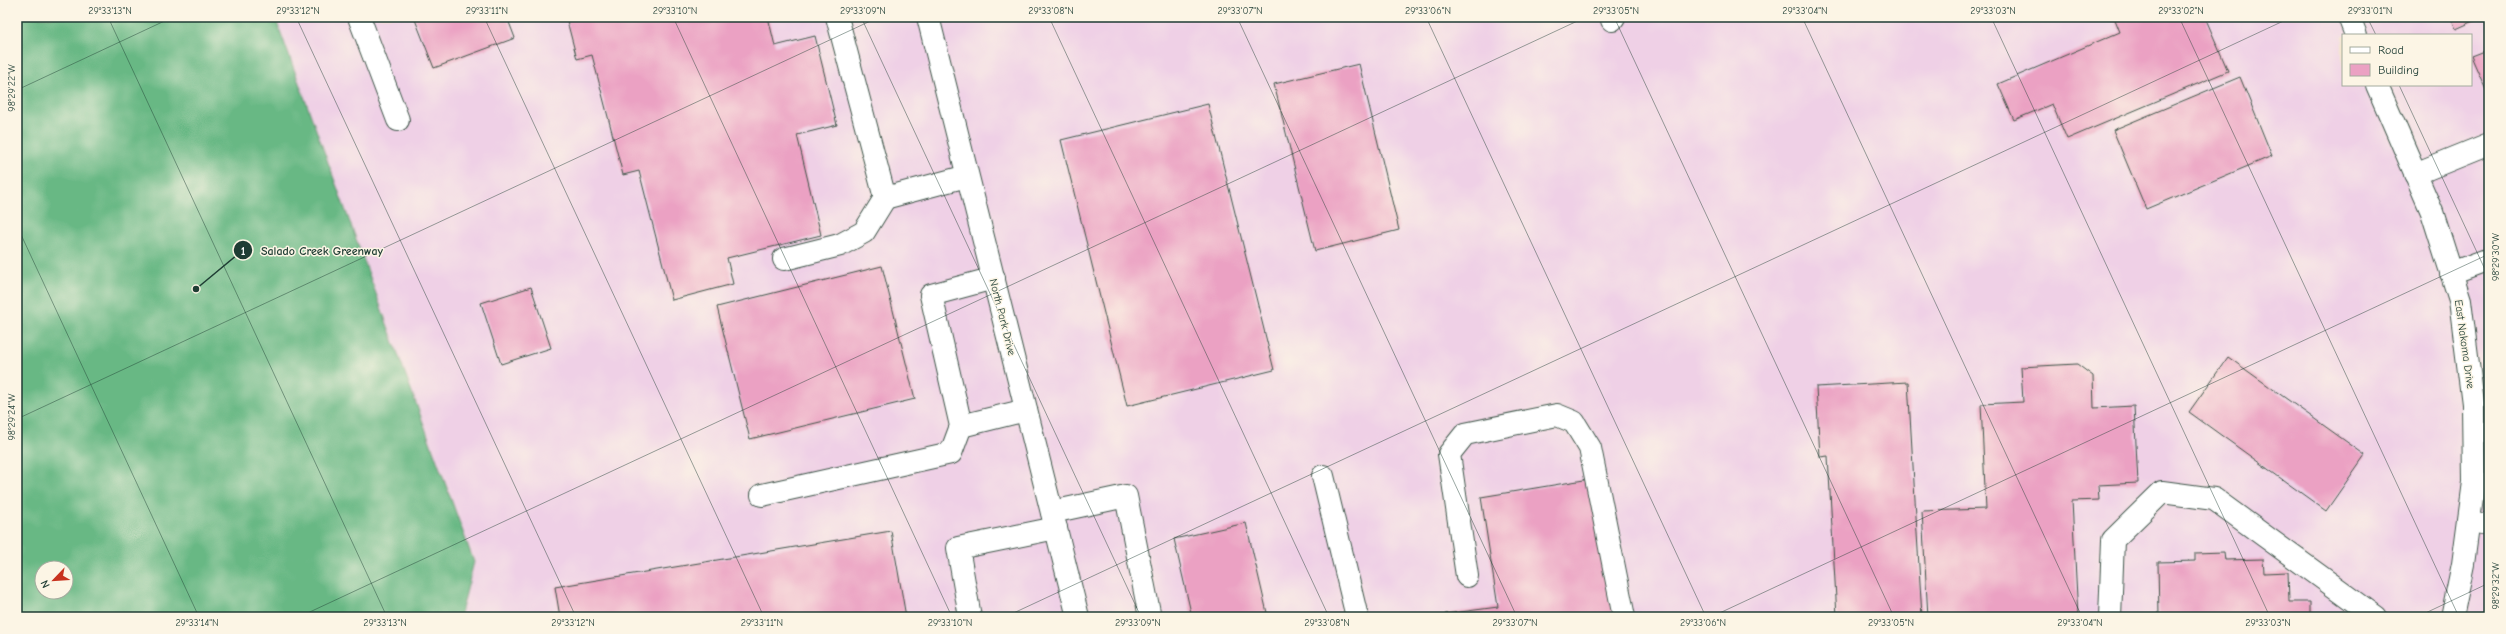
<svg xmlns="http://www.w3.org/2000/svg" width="2506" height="634" font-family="'Comic Neue',sans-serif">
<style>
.built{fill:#efd0e6;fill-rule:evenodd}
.forest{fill:#67b884;stroke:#437a5c;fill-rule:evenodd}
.building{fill:#eba1c3}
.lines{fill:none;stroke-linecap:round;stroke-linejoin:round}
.minor-casing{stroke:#3e5549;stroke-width:24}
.minor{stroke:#fff;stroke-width:22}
.ticks{fill:none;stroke:#1f3d34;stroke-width:1;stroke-opacity:0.45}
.labels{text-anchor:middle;stroke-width:3;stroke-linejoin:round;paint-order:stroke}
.street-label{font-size:11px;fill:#1f3d34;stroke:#fcf5e5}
.leader{fill:none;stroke:#1f3d34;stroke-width:1.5}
.callout-dot{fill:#1f3d34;stroke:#fcf5e5;stroke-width:1.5}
.mark-label{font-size:12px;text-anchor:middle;font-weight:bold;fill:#fff}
.callout-label{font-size:12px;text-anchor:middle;font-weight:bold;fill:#1f3d34;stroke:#fcf5e5;stroke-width:3;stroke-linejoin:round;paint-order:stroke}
.neatline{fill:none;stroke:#1f3d34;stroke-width:1.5}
.ticks-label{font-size:10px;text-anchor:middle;fill:#1f3d34}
</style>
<rect width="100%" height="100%" fill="#fcf5e5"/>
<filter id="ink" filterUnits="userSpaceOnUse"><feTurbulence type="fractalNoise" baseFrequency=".025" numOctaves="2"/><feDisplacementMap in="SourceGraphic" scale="8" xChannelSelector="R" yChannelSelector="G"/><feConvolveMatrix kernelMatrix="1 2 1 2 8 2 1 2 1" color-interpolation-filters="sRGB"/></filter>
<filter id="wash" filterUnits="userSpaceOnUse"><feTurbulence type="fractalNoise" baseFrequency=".012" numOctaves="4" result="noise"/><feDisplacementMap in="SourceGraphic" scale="16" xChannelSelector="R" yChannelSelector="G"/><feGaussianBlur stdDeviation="0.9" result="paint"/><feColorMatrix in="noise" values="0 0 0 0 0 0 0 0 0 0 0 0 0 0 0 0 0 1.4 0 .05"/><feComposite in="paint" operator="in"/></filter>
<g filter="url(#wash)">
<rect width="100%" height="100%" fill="#f0e0c1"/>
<path class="built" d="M275,17H2489V617H460L474,561ZM2343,35H2471V85H2343Z"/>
<path class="forest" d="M17,17H275L474,562L460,617H17ZM42,568H66V592H42Z"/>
<g id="blocks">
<g class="building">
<polygon points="414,17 507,17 515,38 434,68"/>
<polygon points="566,17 768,17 775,46 815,36 837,125 797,135 821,235 727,258 733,284 672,300 639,171 623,175 592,55 577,59"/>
<polygon points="2114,17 2205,17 2228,71 2067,139 2052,104 2014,120 1998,84 2120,32"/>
<polygon points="2451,17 2483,17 2456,29"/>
<polygon points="2489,49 2489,97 2471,56"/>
<polygon points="1359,64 1399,230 1315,251 1274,84"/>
<polygon points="2240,77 2272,156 2146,209 2113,130"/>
<polygon points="1208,104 1274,370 1127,406 1061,140"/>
<polygon points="882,266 915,399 750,439 717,307"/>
<polygon points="531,287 551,348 501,364 481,303"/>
<polygon points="2228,357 2365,455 2326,511 2189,412"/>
<polygon points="2077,364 2093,376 2094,408 2134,406 2138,483 2098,485 2099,500 2072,501 2078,617 1928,617 1922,511 1986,509 1981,404 2023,402 2021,367"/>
<polygon points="1908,382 1922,617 1837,617 1828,456 1820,457 1816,387"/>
<polygon points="1590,479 1613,617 1445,617 1445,614 1498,607 1481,497"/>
<polygon points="1246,523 1268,617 1192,617 1174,539"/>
<polygon points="891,531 906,617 560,617 555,587"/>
<polygon points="2224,552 2225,560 2263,559 2264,573 2288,572 2289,602 2310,602 2310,617 2159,617 2158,562 2195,561 2195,553"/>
</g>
</g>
</g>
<g filter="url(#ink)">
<use href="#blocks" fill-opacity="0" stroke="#3e5549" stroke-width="1"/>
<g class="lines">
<g class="minor-casing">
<g id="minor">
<polyline points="359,17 398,120"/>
<polyline points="837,17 885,198 967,176"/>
<polyline points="928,17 1078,617"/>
<polyline points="2349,17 2356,35"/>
<polyline points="1612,20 1614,17"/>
<polyline points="2377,85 2432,212 2460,300 2473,404 2474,482 2463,564 2452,617"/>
<polyline points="2415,174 2489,144"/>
<polyline points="784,259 840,245 864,232 885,198"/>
<polyline points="2451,273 2489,259"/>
<polyline points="961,426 1026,410"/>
<polyline points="1323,476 1357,617"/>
<polyline points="762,495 951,453 961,426 931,295 994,278"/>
<polyline points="1052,512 1126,496 1150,617"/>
<polyline points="2469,522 2489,525"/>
<polyline points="1467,576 1449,454 1465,434 1557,415 1574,422 1590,448 1624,617"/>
<polyline points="970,617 958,548 1056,528"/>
<polyline points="2110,617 2113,540 2162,492 2214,499 2376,617"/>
</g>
</g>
<use href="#minor" class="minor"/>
</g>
</g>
<path class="ticks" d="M108,17L387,617M296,17L576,617M484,17L764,617M673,17L952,617M861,17L1141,617M1049,17L1329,617M1237,17L1517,617M1426,17L1706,617M1614,17L1894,617M1802,17L2082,617M1991,17L2270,617M2179,17L2459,617M2367,17L2376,35M2399,85L2489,278M17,90L173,17M17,226L199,617M17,419L879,17M299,617L1586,17M1005,617L2292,17M1711,617L2489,254M2417,617L2489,583"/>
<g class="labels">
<g class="street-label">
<text transform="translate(1003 317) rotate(76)" y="4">North Park Drive</text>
<text transform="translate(2465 344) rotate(82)" y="4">East Nakoma Drive</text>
</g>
</g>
<path class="leader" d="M196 289L243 250"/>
<g class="callout-dot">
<circle cx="196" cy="289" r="4"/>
<circle cx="243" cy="250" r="10"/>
</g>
<g class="mark-label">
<text x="243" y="255">1</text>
</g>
<g class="callout-label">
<text x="322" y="255">Salado Creek Greenway</text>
</g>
<rect width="2506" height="634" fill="none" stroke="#fcf5e5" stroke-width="44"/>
<rect x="2342" y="34" width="130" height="52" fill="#fcf5e5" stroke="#a4ab9e"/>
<rect x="2350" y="47" width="20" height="6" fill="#ffffff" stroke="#a4ab9e"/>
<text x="2378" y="54" font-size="12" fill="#1f3d34">Road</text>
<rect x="2350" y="64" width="20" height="12" fill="#eba1c3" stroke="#a4ab9e"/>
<text x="2378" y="74" font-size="12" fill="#1f3d34">Building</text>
<g transform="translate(54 580) rotate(245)"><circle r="19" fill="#fcf5e5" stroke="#a4ab9e"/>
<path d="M0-3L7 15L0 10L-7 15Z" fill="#c8321e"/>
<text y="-6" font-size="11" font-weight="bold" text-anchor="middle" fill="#1f3d34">N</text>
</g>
<rect x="22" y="22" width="2462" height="590" class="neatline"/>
<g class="ticks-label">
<text x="110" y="14">29°33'13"N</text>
<text x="298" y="14">29°33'12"N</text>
<text x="487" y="14">29°33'11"N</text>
<text x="675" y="14">29°33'10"N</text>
<text x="863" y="14">29°33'09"N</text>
<text x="1051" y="14">29°33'08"N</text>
<text x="1240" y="14">29°33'07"N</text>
<text x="1428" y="14">29°33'06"N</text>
<text x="1616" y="14">29°33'05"N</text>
<text x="1805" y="14">29°33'04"N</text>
<text x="1993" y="14">29°33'03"N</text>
<text x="2181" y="14">29°33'02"N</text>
<text x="2370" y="14">29°33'01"N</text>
<text transform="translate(11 88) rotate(-90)" y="4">98°29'22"W</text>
<text transform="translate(2495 257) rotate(-90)" y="4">98°29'30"W</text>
<text transform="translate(11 417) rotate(-90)" y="4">98°29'24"W</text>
<text transform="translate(2495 586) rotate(-90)" y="4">98°29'32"W</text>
<text x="197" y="626">29°33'14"N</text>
<text x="385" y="626">29°33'13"N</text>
<text x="573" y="626">29°33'12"N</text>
<text x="762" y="626">29°33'11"N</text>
<text x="950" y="626">29°33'10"N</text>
<text x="1138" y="626">29°33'09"N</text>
<text x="1327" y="626">29°33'08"N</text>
<text x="1515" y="626">29°33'07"N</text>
<text x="1703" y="626">29°33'06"N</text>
<text x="1891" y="626">29°33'05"N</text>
<text x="2080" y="626">29°33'04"N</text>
<text x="2268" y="626">29°33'03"N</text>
</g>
</svg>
